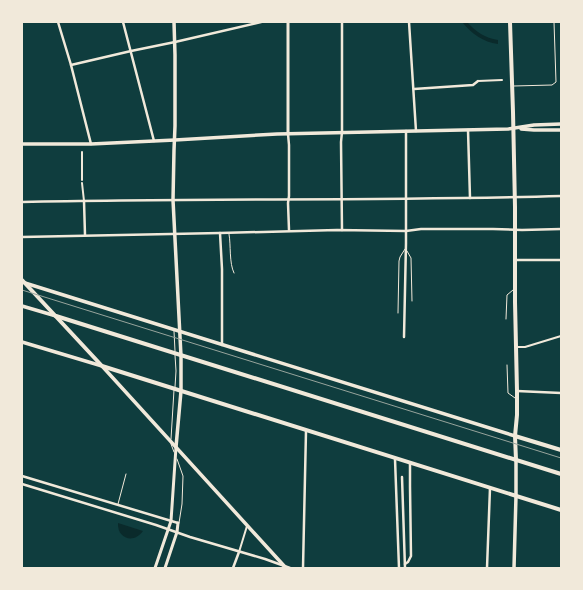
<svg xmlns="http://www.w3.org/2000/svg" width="583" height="590" font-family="'IBM Plex Sans',sans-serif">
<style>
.water{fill:#0a2a2b}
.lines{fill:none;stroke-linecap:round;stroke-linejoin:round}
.service{stroke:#f1e9da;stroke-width:1}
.pedestrian{stroke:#f1e9da;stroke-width:2}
.minor{stroke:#f1e9da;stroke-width:2.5}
.tertiary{stroke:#f1e9da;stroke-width:3}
.secondary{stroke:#f1e9da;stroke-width:3.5}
.primary{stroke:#f1e9da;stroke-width:4}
.tram{stroke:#97a49c;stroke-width:1}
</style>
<rect width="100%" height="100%" fill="#0f3d3e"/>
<g class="water">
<path d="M462,22H467C476,32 485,38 498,40V44C483,42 472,34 462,22Z"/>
<path d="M118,523L143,531C134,544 117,539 118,523Z"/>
</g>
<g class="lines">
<g class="service">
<polyline points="514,86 552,85 556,82 554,22"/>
<path d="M229,234C231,245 229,263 234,273"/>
<polyline points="407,251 411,258 412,301"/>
<polyline points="398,313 399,261 400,257 405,249"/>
<polyline points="506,319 507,295 513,290"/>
<polyline points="174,331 175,351"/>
<polyline points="507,365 508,393 515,398"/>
<polyline points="175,387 176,371 175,355"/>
<polyline points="171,439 174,390"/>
<polyline points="171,444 174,452"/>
<polyline points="177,459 183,476 182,504 179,523"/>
<polyline points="118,504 126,474"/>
</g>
<g class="pedestrian">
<polyline points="478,81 502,80"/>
<polyline points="82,152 82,180"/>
<polyline points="82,183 84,201"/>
<polyline points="516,347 525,347 561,336"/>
<polyline points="239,552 247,526"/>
</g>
<g class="minor">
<polyline points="58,22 71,65 91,144"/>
<polyline points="123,22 154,141"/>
<polyline points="409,22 416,131"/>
<polyline points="71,65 131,51 175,42 261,22"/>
<polyline points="414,89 473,85 478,81"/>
<polyline points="468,130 470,198"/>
<polyline points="288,134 289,145 289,196 288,203 289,230"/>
<polyline points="84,201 85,235"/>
<path d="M22,202C202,198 381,201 561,196"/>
<polyline points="342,230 341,142 342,132 342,22"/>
<polyline points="220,233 222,269 222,345"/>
<polyline points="22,237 220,233 337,230 406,231 421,229 493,229 522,230 561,229"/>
<polyline points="515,260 561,260"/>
<polyline points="404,337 406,243 406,131"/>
<polyline points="517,391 561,393"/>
<polyline points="395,459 399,568"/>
<polyline points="22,476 178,523"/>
<polyline points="402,477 405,568"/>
<polyline points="22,484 156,525 190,537 265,559 290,568"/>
<polyline points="405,564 408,562 411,556 410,487 410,463"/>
<polyline points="233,568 239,552"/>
<polyline points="303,568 306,431"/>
<polyline points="487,568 490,488"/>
</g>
<g class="tertiary">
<polyline points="288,134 288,22"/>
<polyline points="155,568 171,521 176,447"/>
<polyline points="165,568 177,532 178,523"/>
</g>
<g class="secondary">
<polyline points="174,22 175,55 175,126 174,150 173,200 181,356 181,391 176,447"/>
<polyline points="521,129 534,130 561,130"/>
<polyline points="22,144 91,144 175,140 277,134 508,129 534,125 561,124"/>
<polyline points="25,283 515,436"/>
<polyline points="22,306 56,316"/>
<polyline points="22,342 102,366 286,568"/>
<polyline points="514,568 516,496 516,460"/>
</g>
<g class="primary">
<polyline points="510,22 513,112 515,207 515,302 517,391 517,415 515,436 516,460"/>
<polyline points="22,280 102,366 561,510"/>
<polyline points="56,316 561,474"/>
<polyline points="515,436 561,450"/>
</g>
<polyline class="tram" points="22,290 561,458"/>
</g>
<rect width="583" height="590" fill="none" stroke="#f1e9da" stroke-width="46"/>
</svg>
